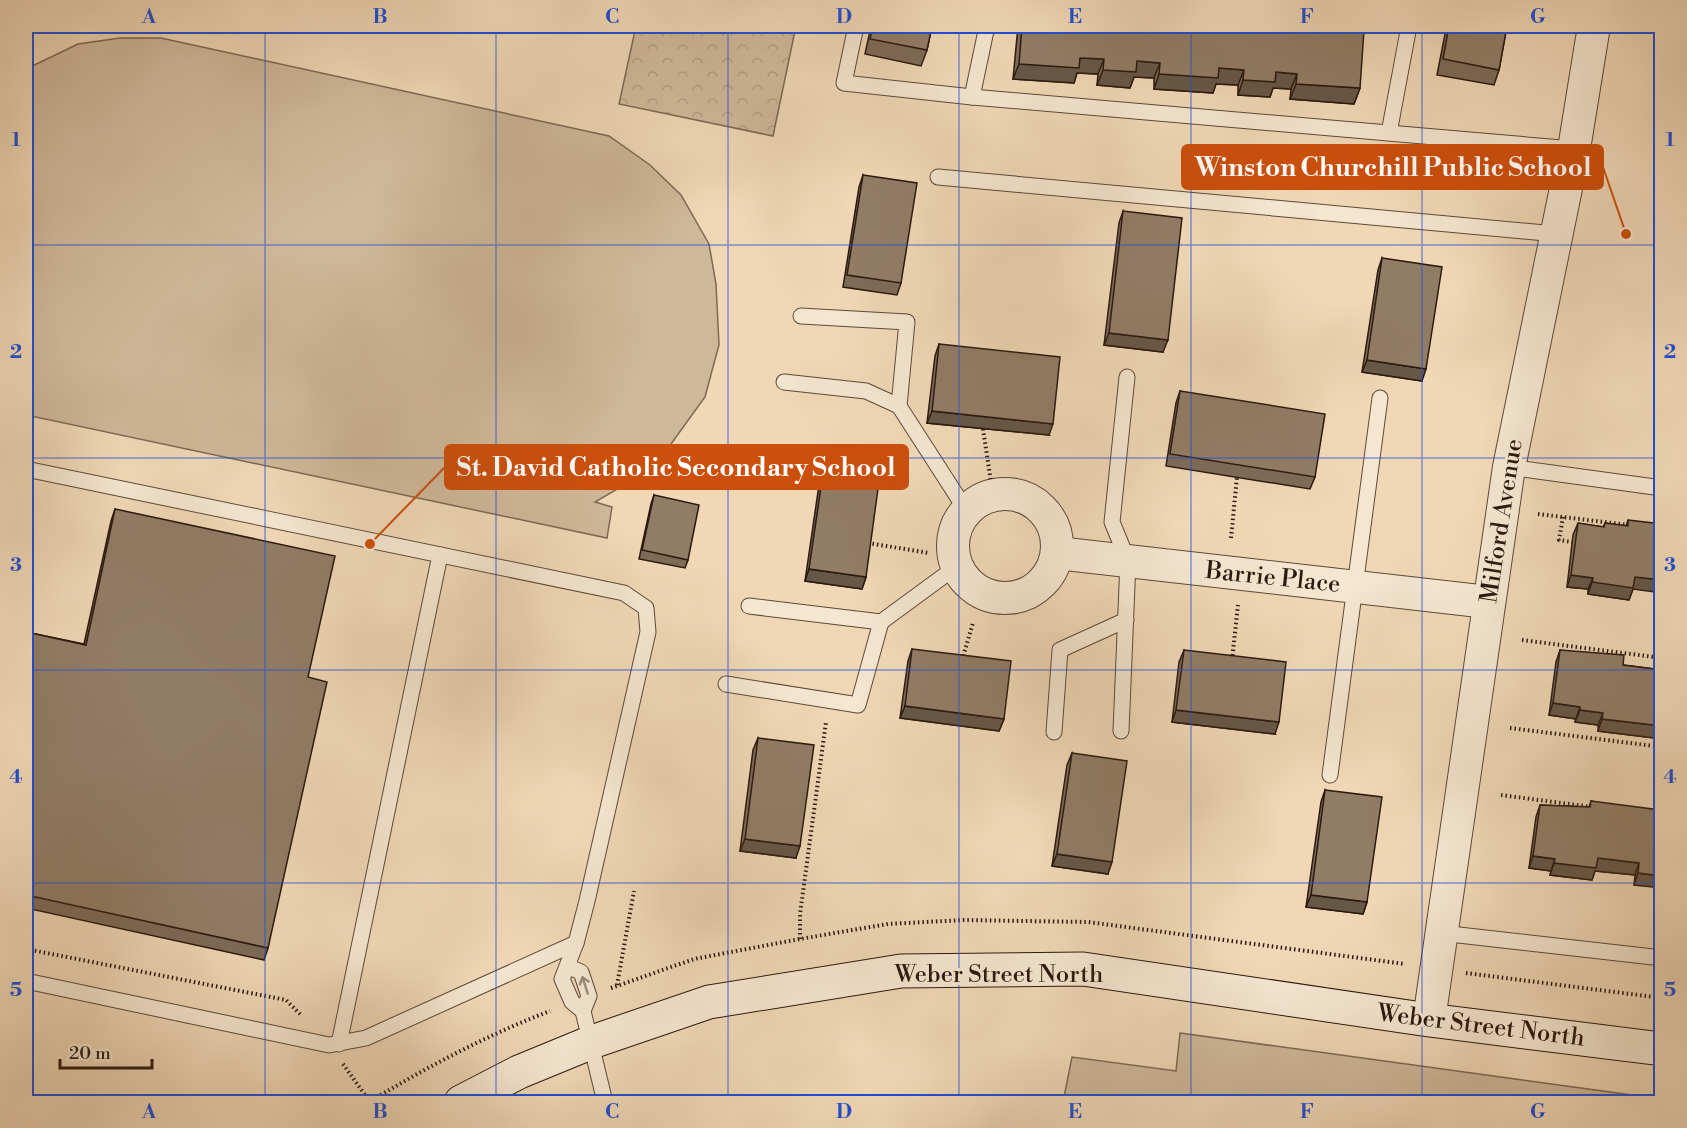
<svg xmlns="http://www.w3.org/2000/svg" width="1687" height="1128" font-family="'Libre Bodoni',serif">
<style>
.grass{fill:#cfb89a;stroke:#7d6854;stroke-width:1.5}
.park{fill:url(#park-crowns);stroke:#7d6854;stroke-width:1.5}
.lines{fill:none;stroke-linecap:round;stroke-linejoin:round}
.lane-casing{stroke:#5c4939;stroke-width:17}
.street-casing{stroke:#5c4939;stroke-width:34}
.secondary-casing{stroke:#2b190f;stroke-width:35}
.path{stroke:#2b190f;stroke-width:4;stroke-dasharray:1.5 3;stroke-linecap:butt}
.lane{stroke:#f5e6d0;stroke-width:15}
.street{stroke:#f5e6d0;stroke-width:32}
.secondary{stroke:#f5e6d0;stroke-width:33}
.wall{fill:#7d6b58;stroke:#2b190f;stroke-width:1.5}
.shaded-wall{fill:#665747;stroke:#2b190f;stroke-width:1.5}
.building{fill:#917c66;stroke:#2b190f;stroke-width:1.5}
.oneway{stroke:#9a8a79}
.grid{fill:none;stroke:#1d4ed8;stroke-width:1.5;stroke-opacity:0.55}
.labels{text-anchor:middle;stroke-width:6;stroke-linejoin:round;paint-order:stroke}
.street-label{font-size:24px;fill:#2b190f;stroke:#f5e6d0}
.leader{fill:none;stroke:#cc4f0c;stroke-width:2}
.callout-dot{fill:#cc4f0c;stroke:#f5e6d0;stroke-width:2}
.callout{fill:#cc4f0c;stroke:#cc4f0c;stroke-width:2}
.callout-label{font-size:26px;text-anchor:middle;font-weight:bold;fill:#fff}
.neatline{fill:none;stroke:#1d4ed8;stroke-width:2}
.grid-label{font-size:20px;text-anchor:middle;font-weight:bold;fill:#1d4ed8}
</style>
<defs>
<pattern id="park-crowns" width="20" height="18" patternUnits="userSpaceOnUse" patternTransform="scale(1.5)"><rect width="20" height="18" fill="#cfb89a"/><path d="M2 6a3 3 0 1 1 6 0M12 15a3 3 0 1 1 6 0" fill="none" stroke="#b29e84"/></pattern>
</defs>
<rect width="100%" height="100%" fill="#f0d8b6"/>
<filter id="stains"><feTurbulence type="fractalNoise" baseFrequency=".00333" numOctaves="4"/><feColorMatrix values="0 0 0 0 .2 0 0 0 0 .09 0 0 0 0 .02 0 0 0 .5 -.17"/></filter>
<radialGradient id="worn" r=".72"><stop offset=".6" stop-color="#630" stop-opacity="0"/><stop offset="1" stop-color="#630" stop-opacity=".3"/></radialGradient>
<g class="grass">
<polygon points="120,38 161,38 609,136 650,165 681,195 709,244 716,284 719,345 705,397 671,444 643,474 595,502 612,507 607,538 26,415 26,69 78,44"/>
<polygon points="1180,1033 1661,1099 1661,1102 1063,1102 1072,1057 1176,1071"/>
</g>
<polygon class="park" points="636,26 796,26 773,136 619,104"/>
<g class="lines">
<g class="lane-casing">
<g id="lane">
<polyline points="856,26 844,83 972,97 1574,149"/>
<polyline points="972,97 987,26"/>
<polyline points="1389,133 1409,26"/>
<polyline points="938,177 1556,234"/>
<polyline points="801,316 907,322 899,406 966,510"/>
<polyline points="784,382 866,391 899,406"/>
<polyline points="1509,467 1662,488"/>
<polyline points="26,469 624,593 646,608 648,632 587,901 576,943 562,979 572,1002 583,1011"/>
<polyline points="749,606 881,622 956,567"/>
<polyline points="726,684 858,705 881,622"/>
<polyline points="1121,731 1128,561 1112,522 1127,377"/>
<polyline points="1054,732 1060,650 1126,620"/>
<polyline points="1330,775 1380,398"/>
<polyline points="1441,933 1662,958"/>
<polyline points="569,967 581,972 589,996 583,1011 605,1102"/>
<polyline points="26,981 329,1045 366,1038 576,943"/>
<polyline points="339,1044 440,555"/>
</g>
</g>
<g class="street-casing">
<g id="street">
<circle cx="1005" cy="546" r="52"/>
<polyline points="1057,553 1488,602"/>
<polyline points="1429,1020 1509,467 1574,149 1594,26"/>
</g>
</g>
<g class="secondary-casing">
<polyline id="secondary" points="461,1102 519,1072 592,1042 709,1002 901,971 1083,969 1429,1020 1662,1049"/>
</g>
<g class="path">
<polyline points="983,429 991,482"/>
<polyline points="1538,514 1629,525"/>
<polyline points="1563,517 1559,540 1572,542"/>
<polyline points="1231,538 1237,477"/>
<polyline points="868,543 929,553"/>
<polyline points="1522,640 1662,658"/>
<polyline points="962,660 973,623"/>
<polyline points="1232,660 1238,605"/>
<polyline points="1510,728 1662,747"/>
<polyline points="1501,795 1592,807"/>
<polyline points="800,939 800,914 826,722"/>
<polyline points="26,949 286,1000 301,1015"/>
<polyline points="1466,973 1662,998"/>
<polyline points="617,985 634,891"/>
<polyline points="611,988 694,959 800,939 888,924 963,920 1088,922 1405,964"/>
<polyline points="343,1064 370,1102"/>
<path d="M369,1102C427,1067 487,1035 550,1011"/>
</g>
<use href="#lane" class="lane"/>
<use href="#street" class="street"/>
<use href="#secondary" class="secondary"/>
</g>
<g class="wall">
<polygon points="871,26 932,26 927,50 921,66 865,54"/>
<polygon points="1018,26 1306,26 1360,88 1354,104 1290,99 1291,89 1273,88 1270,97 1238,95 1238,85 1216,84 1213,93 1154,89 1154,78 1134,77 1130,88 1097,85 1098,74 1077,73 1074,83 1013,79"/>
<polygon points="1439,26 1507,26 1499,70 1494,85 1437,75 1446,29 1439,28"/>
<polygon points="863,175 901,283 897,295 843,287 859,187"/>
<polygon points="1123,211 1163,352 1104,345 1119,223"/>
<polygon points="1382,258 1422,381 1362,372 1378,270"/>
<polygon points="939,344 1049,435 927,423 935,356"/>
<polygon points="1180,391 1315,477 1310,489 1166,466 1176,403"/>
<polygon points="824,466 866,577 862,589 805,581 820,478"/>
<polygon points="654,495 688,560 685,568 639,559 651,504"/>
<polygon points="115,509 308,677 268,948 264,960 26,908 26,632 84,644 111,521"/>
<polygon points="1628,520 1633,589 1629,600 1588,594 1588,589 1567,587 1573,535 1578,523 1603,527 1605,523 1626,526"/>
<polygon points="912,649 1004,719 999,731 900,718 908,661"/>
<polygon points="1184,650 1275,734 1172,722 1179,662"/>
<polygon points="1560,650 1623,665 1662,670 1662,739 1598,731 1598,725 1575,722 1576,719 1549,715 1556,662"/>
<polygon points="758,738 796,858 740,851 753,750"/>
<polygon points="1072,753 1108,874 1052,866 1067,765"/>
<polygon points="1325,790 1367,902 1363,914 1306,907 1321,802"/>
<polygon points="1591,801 1659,816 1634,885 1635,875 1595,871 1592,880 1550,875 1551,871 1529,868 1536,817 1540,805 1589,807"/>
</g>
<g class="shaded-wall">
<polygon points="1080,58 1104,59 1098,74 1077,73 1074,83 1013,79 1019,64"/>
<polygon points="1137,61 1160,63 1154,78 1134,77 1130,88 1097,85 1103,70"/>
<polygon points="1219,68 1244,70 1238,85 1216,84 1213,93 1154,89 1159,74"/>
<polygon points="1276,72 1297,74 1291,89 1273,88 1270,97 1238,95 1243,80"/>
<polygon points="1296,84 1360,88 1354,104 1290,99"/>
<polygon points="1109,333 1168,340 1163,352 1104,345"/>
<polygon points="1367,360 1426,369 1422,381 1362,372"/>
<polygon points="932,411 1053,424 1049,435 927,423"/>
<polygon points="809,569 866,577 862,589 805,581"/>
<polygon points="1571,575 1593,578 1588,589 1567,587"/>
<polygon points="1635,577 1662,580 1662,593 1633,589 1629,600 1588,594 1592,582"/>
<polygon points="1553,703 1580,707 1576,719 1549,715"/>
<polygon points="905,706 1004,719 999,731 900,718"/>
<polygon points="1176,710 1279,722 1275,734 1172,722"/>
<polygon points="1580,710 1603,713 1598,725 1575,722"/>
<polygon points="1602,719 1662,726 1662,739 1598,731"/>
<polygon points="745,839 800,846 796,858 740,851"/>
<polygon points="1057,854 1112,862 1108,874 1052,866"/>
<polygon points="1533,856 1555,859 1551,871 1529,868"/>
<polygon points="1598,858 1639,863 1635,875 1595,871 1592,880 1550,875 1554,863"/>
<polygon points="1638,873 1662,876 1662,888 1634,885"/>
<polygon points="1311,895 1367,902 1363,914 1306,907"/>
</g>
<g class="building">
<polygon points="873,26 932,26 927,50 870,39"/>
<polygon points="1022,26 1306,26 1364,30 1360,88 1296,84 1297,74 1276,72 1275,82 1243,80 1244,70 1219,68 1218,78 1159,74 1160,63 1137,61 1136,72 1103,70 1104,59 1080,58 1079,68 1019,64"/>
<polygon points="1449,26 1507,26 1499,70 1443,59"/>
<polygon points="863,175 917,183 901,283 847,275"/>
<polygon points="1123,211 1182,218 1168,340 1109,333"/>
<polygon points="1382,258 1442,267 1426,369 1367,360"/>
<polygon points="939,344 1060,357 1053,424 932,411"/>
<polygon points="1180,391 1325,414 1315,477 1170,454"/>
<polygon points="824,466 880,474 866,577 809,569"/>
<polygon points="654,495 699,505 688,560 642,550"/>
<polygon points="115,509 335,556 308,677 327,682 268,948 26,895 26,632 86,645"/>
<polygon points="1628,520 1662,524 1662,580 1635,577 1633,588 1592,582 1593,578 1571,575 1578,523 1604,527 1605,523 1628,526"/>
<polygon points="912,649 1011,661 1004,719 905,706"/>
<polygon points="1184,650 1286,662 1279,722 1176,710"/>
<polygon points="1560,650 1624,655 1623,665 1662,670 1662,726 1602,719 1603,713 1580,710 1580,707 1553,703"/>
<polygon points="758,738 814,745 800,846 745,839"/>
<polygon points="1072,753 1127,761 1112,862 1057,854"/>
<polygon points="1325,790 1382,797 1367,902 1311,895"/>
<polygon points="1591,801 1660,810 1659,816 1662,816 1662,876 1638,873 1639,863 1598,858 1596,868 1554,863 1555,859 1533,856 1540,805 1590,807"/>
</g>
<defs><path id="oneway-shaft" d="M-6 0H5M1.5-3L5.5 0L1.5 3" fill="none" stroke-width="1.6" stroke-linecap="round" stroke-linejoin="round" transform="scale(1.5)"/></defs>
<use class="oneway" href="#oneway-shaft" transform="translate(585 985) rotate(-108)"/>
<path class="grid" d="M265,26V1102M496,26V1102M728,26V1102M959,26V1102M1191,26V1102M1422,26V1102M26,245H1662M26,458H1662M26,670H1662M26,883H1662"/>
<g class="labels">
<g class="street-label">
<text transform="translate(1501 521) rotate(-81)" y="8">Milford Avenue</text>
<text transform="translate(1273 577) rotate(6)" y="8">Barrie Place</text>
<text x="999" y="982">Weber Street North</text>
<text transform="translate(1481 1025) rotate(7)" y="8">Weber Street North</text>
</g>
</g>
<path class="leader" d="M1626 234L1603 167M370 544L445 467"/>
<g class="callout-dot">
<circle cx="1626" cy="234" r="6"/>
<circle cx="370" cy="544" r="6"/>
</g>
<g class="callout">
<rect x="1182" y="145" width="421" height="44" rx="6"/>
<rect x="445" y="445" width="463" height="44" rx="6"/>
</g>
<g class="callout-label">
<text x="1393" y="176">Winston Churchill Public School</text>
<text x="676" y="476">St. David Catholic Secondary School</text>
</g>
<rect width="1687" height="1128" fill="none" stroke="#f0d8b6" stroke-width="66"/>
<path d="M60 1059v9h92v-9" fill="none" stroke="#2b190f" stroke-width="3"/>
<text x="69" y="1059" font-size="18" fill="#2b190f" stroke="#f5e6d0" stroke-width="4.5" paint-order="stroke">20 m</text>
<rect x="33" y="33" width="1621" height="1062" class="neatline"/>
<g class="grid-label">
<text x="149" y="23">A</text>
<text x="380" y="23">B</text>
<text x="612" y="23">C</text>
<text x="844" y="23">D</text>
<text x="1075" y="23">E</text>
<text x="1307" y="23">F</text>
<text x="1538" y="23">G</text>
<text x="16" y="146">1</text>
<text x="1670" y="146">1</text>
<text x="16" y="358">2</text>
<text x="1670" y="358">2</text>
<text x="16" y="571">3</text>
<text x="1670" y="571">3</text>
<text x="16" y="783">4</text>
<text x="1670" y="783">4</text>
<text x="16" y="996">5</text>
<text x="1670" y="996">5</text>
<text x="149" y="1118">A</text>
<text x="380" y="1118">B</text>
<text x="612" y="1118">C</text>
<text x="844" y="1118">D</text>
<text x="1075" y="1118">E</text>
<text x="1307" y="1118">F</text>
<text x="1538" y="1118">G</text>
</g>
<rect width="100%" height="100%" filter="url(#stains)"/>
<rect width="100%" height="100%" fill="url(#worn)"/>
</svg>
